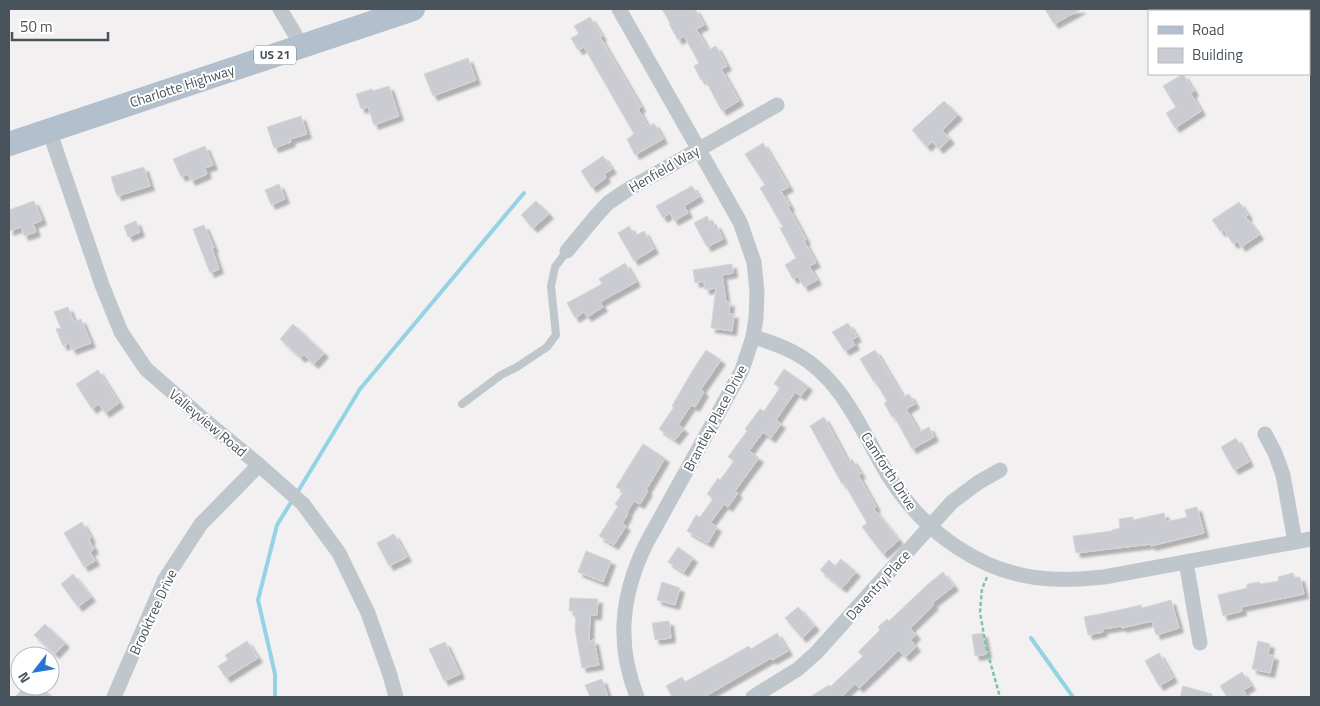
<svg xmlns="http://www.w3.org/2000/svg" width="1320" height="706" font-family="'Titillium Web',sans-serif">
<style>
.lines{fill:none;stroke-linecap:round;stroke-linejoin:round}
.stream{stroke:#93d3e4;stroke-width:4}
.building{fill:#caccd2;stroke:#d4d6da;filter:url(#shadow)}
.path{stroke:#7dc6a2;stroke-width:2.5;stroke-dasharray:4 2.5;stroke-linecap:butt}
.lane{stroke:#bfc7cd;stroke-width:8}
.street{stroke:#bfc7cd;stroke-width:15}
.secondary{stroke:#bfc8d1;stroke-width:21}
.primary{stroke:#b2bfcc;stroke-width:24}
.labels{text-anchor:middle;stroke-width:4;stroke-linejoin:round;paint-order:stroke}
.shield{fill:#fff;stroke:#80878c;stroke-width:1}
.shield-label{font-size:12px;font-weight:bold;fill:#49535b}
.street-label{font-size:14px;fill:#49535b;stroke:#fff}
</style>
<defs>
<filter id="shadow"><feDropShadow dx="4.5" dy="4.5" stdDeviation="1" flood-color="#0004"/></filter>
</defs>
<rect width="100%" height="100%" fill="#f2f0f0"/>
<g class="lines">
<g class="stream">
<polyline points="297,493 360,389 524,193"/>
<polyline points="1031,638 1073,697"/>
<polyline points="275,697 275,674 258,600 277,525 293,499"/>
</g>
</g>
<g class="building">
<polygon points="662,9 695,9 704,25 696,29 708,50 716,46 727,66 721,69 739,101 722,111 704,78 701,80 694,66 699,63 684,36 678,40 669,24 670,23"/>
<polygon points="1045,9 1081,9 1054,24"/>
<polygon points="590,17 602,36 600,37 641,107 638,109 648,127 654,123 663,139 635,155 627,139 634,134 584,47 578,50 571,38 579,34 574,26"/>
<polygon points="468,58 476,80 433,96 424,74"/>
<polygon points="1183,74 1194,91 1191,94 1201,111 1175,128 1166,113 1176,107 1163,86"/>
<polygon points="389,86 399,116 374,125 368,107 361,109 356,94 372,89 373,91"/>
<polygon points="944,101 958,115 942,130 950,139 939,149 932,141 927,147 912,130"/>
<polygon points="301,116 307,134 290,139 291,142 274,148 267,127"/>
<polygon points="763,143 789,187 781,191 790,206 788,207 806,240 804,241 816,263 809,266 817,280 804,287 798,276 793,279 785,265 796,258 780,228 783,227 760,188 765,185 745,154"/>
<polygon points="205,146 213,165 205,168 207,174 191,181 188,174 181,177 173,159"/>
<polygon points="603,156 612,169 604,174 606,178 592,188 581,171"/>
<polygon points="144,167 150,186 117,196 111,177"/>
<polygon points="279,184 285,199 271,205 265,190"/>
<polygon points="692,186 699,197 684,206 688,213 674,221 670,213 663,218 656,206"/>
<polygon points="34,201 42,220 33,224 36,232 24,236 21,227 9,231 9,210"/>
<polygon points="536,201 549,214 533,228 521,215"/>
<polygon points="1239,202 1248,215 1246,217 1259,235 1241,247 1238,241 1233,244 1224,230 1221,232 1212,220"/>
<polygon points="707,216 712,226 716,224 723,239 707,247 694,223"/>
<polygon points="136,221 140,232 128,237 124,226"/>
<polygon points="204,225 214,248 212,248 219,269 210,273 193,229"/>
<polygon points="629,226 635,236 644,231 654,249 634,261 618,233"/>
<polygon points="625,263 636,282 600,302 603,307 587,317 584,312 575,318 567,303 602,284 599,279"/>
<polygon points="732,264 733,273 722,275 726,302 730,302 729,314 734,314 732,331 711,328 716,288 705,290 704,281 695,283 693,270"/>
<polygon points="68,307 74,322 81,319 91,343 72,350 69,343 63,346 56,329 61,328 54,312"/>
<polygon points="848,323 857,337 852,340 855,345 845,351 832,332"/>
<polygon points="293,324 324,353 314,364 304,355 301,358 280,339"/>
<polygon points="706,350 721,360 701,389 704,392 695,407 691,405 678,425 684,429 675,440 659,429 674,407 672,406 693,370"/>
<polygon points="875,350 903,397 909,394 915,404 906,409 919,432 929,427 934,437 912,449 894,416 892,417 884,403 887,401 875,381 874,382 860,359"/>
<polygon points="784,369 808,386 801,396 795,392 776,420 781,424 771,438 763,432 749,451 759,458 735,491 738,493 728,507 724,504 710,523 717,527 708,543 687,531 696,515 700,517 713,499 707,494 718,478 720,480 734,461 728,457 747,431 745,429 760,409 764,411 780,388 774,384"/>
<polygon points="98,370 119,403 105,413 99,404 92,409 76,384"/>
<polygon points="824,417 848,462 852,459 861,474 858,475 876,507 874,509 899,540 883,554 862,527 867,523 844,483 842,484 810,426"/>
<polygon points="1236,438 1249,462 1234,470 1221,447"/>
<polygon points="643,444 665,458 646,490 648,491 640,504 634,501 627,512 628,513 622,524 626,526 614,545 599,536 618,506 615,504 624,491 616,487"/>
<polygon points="1197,507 1204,533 1151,546 1151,544 1076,553 1073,536 1112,531 1112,530 1120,528 1119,519 1133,517 1133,520 1164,513 1166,522 1187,517 1185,510"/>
<polygon points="82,522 91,538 89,540 94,549 90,552 95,561 84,567 64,533"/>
<polygon points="394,534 407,557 389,566 377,543"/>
<polygon points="678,547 693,558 684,572 668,562"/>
<polygon points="586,551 611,561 603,582 578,572"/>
<polygon points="841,559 856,572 842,588 820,570 829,560 835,566"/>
<polygon points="943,572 954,586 932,603 934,605 910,628 916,635 911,640 916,647 905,657 899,650 859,688 855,684 841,697 810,697 829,685 830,687 863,656 858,652 880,630 878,627 887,619 889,621 928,584"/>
<polygon points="1293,573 1295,578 1300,577 1304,594 1241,607 1242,611 1223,616 1218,595 1247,588 1247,584 1259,582 1260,584 1279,581 1278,577"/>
<polygon points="73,574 91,597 78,607 61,584"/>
<polygon points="662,582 680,588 675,605 657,600"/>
<polygon points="570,598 598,599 597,615 590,615 589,641 594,640 599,665 582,668 575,629 576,611 569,611"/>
<polygon points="1171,600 1179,628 1156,635 1152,621 1122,628 1122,626 1102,629 1103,632 1088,635 1084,617 1110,612 1141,605 1142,608"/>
<polygon points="798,607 815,626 802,638 785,618"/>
<polygon points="669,621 671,638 655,640 652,623"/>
<polygon points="45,624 65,643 55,654 34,635"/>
<polygon points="777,633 788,651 772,660 771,658 704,697 672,697 666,686 682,677 685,682 749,646 751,649"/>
<polygon points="983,633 987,654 975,656 972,635"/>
<polygon points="247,641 258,658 226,678 218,666 228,660 225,655"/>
<polygon points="1258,641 1270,644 1268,654 1274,656 1270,673 1252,669"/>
<polygon points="445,642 460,674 444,681 429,649"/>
<polygon points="1159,653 1173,678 1159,686 1145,661"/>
<polygon points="1242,672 1251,686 1243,690 1248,697 1227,697 1220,686"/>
<polygon points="602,679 608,697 590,697 585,685"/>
<polygon points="25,686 39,686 52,697 15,697"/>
<polygon points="1183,686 1212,694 1212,697 1180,697"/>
</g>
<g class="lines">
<polyline class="path" points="987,577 982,589 980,612 986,647 1000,697"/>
<polyline class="lane" points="462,404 501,375 517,367 547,347 556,335 551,286 555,267 567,251"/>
<g class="street">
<polyline points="280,9 302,46"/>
<path d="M619,9L740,222L754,262L757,292L756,318L753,337L742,370L646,544C621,595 616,644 637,697"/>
<polyline points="49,130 102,285 121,332 146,369 202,418 259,465 303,504 339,553 368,613 390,675 396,697"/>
<polyline points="567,251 596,216 608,203 627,190 777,105"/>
<path d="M753,337C768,341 782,346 795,353C843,379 862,432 888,475C923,532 983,576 1051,579C1069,580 1087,579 1104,577L1311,539"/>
<polyline points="1265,434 1275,453 1283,475 1295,542"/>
<polyline points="1186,562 1200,643"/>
<polyline points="114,697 165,579 201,524 259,465"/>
<polyline points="753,697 798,669 816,653 952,502 979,482 1000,470"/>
</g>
<polyline class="secondary" points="1309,22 1311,25"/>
<polyline class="primary" points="9,144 413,9"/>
</g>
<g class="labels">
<rect class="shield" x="254" y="45.5" width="42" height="19" rx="4"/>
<g class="shield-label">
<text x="275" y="59">US 21</text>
</g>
<g class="street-label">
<text transform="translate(182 86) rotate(-18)" y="5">Charlotte Highway</text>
<text transform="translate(664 169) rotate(-30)" y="5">Henfield Way</text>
<text transform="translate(715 418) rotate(-62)" y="5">Brantley Place Drive</text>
<text transform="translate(208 423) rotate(40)" y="5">Valleyview Road</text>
<text transform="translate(889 471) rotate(57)" y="5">Camforth Drive</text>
<text transform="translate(878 585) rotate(-48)" y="5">Daventry Place</text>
<text transform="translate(153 612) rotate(-65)" y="5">Brooktree Drive</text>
</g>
</g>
<rect width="1320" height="706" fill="none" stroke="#49535b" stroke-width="20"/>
<rect x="1148" y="10" width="162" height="65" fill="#ffffff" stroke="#b6babd"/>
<rect x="1158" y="26" width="25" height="8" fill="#b2bfcc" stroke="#b6babd"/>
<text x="1192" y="35" font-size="15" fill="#49535b">Road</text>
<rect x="1158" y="48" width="25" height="15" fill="#caccd2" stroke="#b6babd"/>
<text x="1192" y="60" font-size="15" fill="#49535b">Building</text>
<g transform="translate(35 671) rotate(239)"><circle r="24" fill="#ffffff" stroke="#b6babd"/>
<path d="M0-4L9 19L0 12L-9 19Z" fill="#2a73d2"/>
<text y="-8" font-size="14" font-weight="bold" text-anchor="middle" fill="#49535b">N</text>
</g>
<path d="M12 32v8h96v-8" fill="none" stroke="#49535b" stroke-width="2.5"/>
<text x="20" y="32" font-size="15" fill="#49535b" stroke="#ffffff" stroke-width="4" paint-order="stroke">50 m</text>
</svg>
